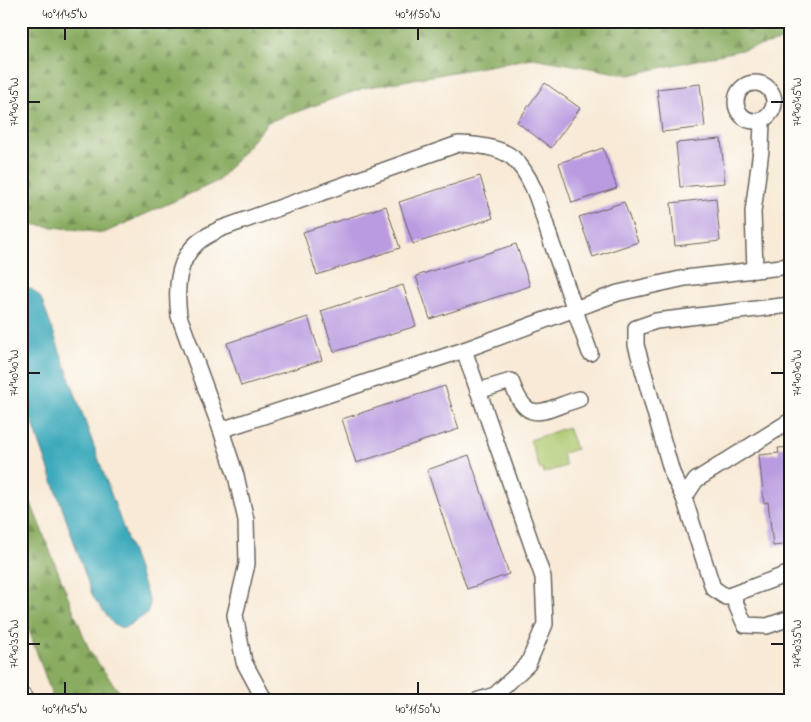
<svg xmlns="http://www.w3.org/2000/svg" width="811" height="722" font-family="'Indie Flower',sans-serif">
<style>
.green{fill:#acc76d;stroke:#647244}
.forest{fill:url(#forest-firs);stroke:#52643e}
.water{fill:#3daabc;stroke:#2c636c}
.building{fill:#ba9be1}
.lines{fill:none;stroke-linecap:round;stroke-linejoin:round}
.minor-casing{stroke:#69645d;stroke-width:18}
.highway-casing{stroke:#69645d;stroke-width:25}
.minor{stroke:#fff;stroke-width:15}
.highway{stroke:#fff;stroke-width:22}
.ticks{fill:none;stroke:#1c1c1c;stroke-width:2}
.neatline{fill:none;stroke:#1c1c1c;stroke-width:2}
.ticks-label{font-size:12px;text-anchor:middle;fill:#1c1c1c}
</style>
<defs>
<pattern id="forest-firs" width="22" height="20" patternUnits="userSpaceOnUse" patternTransform="scale(1.25)"><rect width="22" height="20" fill="#89ac60"/><path d="M5 1l3.5 6h-7zM16 11l3.5 6h-7z" fill="#6f8b4e"/></pattern>
</defs>
<rect width="100%" height="100%" fill="#fdfcf7"/>
<filter id="ink" filterUnits="userSpaceOnUse"><feTurbulence type="fractalNoise" baseFrequency=".02" numOctaves="2"/><feDisplacementMap in="SourceGraphic" scale="10" xChannelSelector="R" yChannelSelector="G"/><feConvolveMatrix kernelMatrix="1 2 1 2 8 2 1 2 1" color-interpolation-filters="sRGB"/></filter>
<filter id="wash" filterUnits="userSpaceOnUse"><feTurbulence type="fractalNoise" baseFrequency=".0096" numOctaves="4" result="noise"/><feDisplacementMap in="SourceGraphic" scale="20" xChannelSelector="R" yChannelSelector="G"/><feGaussianBlur stdDeviation="1.12" result="paint"/><feColorMatrix in="noise" values="0 0 0 0 0 0 0 0 0 0 0 0 0 0 0 0 0 1.4 0 .05"/><feComposite in="paint" operator="in"/></filter>
<g filter="url(#wash)">
<rect width="100%" height="100%" fill="#f8ead7"/>
<polygon class="green" points="568,427 576,449 562,454 566,466 544,473 543,469 540,470 530,440"/>
<g class="forest">
<polygon points="21,21 790,21 790,39 629,75 533,58 364,88 268,122 218,181 104,233 21,223"/>
<polygon points="21,478 90,652 126,701 54,701 21,608"/>
</g>
<polygon class="water" points="21,286 33,290 41,298 150,603 147,614 124,628 114,625 93,597 21,389"/>
<g id="blocks">
<g class="building">
<polygon points="545,83 580,108 551,148 517,122"/>
<polygon points="700,84 705,127 662,132 657,89"/>
<polygon points="721,139 725,183 680,187 676,143"/>
<polygon points="603,148 617,188 572,203 559,163"/>
<polygon points="480,176 493,218 413,244 399,202"/>
<polygon points="789,190 790,191 790,217 784,216"/>
<polygon points="716,198 720,241 675,246 671,203"/>
<polygon points="624,202 638,242 593,257 579,217"/>
<polygon points="386,206 400,248 317,275 303,232"/>
<polygon points="516,244 530,286 430,319 416,276"/>
<polygon points="403,285 416,326 334,352 321,311"/>
<polygon points="308,317 322,360 241,386 227,343"/>
<polygon points="445,386 459,429 356,463 342,419"/>
<polygon points="790,447 790,544 773,546 768,502 764,503 759,455 779,453 778,448"/>
<polygon points="469,455 509,574 467,589 427,470"/>
</g>
</g>
</g>
<g filter="url(#ink)">
<use href="#blocks" fill-opacity="0" stroke="#69645d" stroke-width="1"/>
<g class="lines">
<g class="minor-casing">
<g id="minor">
<circle cx="755" cy="102" r="19"/>
<polyline points="755,270 753,212 761,150 762,120"/>
<polyline points="464,350 543,577 545,624 528,664 495,695 476,701"/>
<path d="M590,353C577,317 565,280 552,244C542,216 536,179 513,158C499,146 475,145 458,144L220,229C213,233 203,237 197,243C176,262 176,291 179,316L221,430L464,350L618,293L685,278L790,266"/>
<path d="M478,391L511,381C528,427 540,411 579,399"/>
<polyline points="790,421 696,480 684,498 713,588 726,597 790,573"/>
<polyline points="221,430 236,476 246,520 247,564 235,615 244,662 265,701"/>
<polyline points="684,498 672,473 636,345 636,328 656,321 790,305"/>
<polyline points="732,595 745,625 767,626 790,618"/>
</g>
</g>
<g class="highway-casing">
<polyline id="highway" points="21,699 22,701"/>
</g>
<use href="#minor" class="minor"/>
<use href="#highway" class="highway"/>
</g>
</g>
<path class="ticks" d="M65,28V40M418,28V40M28,102H40M771,102H784M28,373H40M771,373H784M28,644H40M771,644H784M65,682V694M418,682V694"/>
<rect width="811" height="722" fill="none" stroke="#fdfcf7" stroke-width="55"/>
<rect x="28" y="28" width="756" height="666" class="neatline"/>
<g class="ticks-label">
<text x="65" y="18">40°11'45"N</text>
<text x="418" y="18">40°11'50"N</text>
<text transform="translate(797 102) rotate(-90)" y="4">74°40'45"W</text>
<text transform="translate(14 102) rotate(-90)" y="4">74°40'45"W</text>
<text transform="translate(797 373) rotate(-90)" y="4">74°40'40"W</text>
<text transform="translate(14 373) rotate(-90)" y="4">74°40'40"W</text>
<text transform="translate(14 644) rotate(-90)" y="4">74°40'35"W</text>
<text transform="translate(797 644) rotate(-90)" y="4">74°40'35"W</text>
<text x="65" y="713">40°11'45"N</text>
<text x="418" y="713">40°11'50"N</text>
</g>
</svg>
